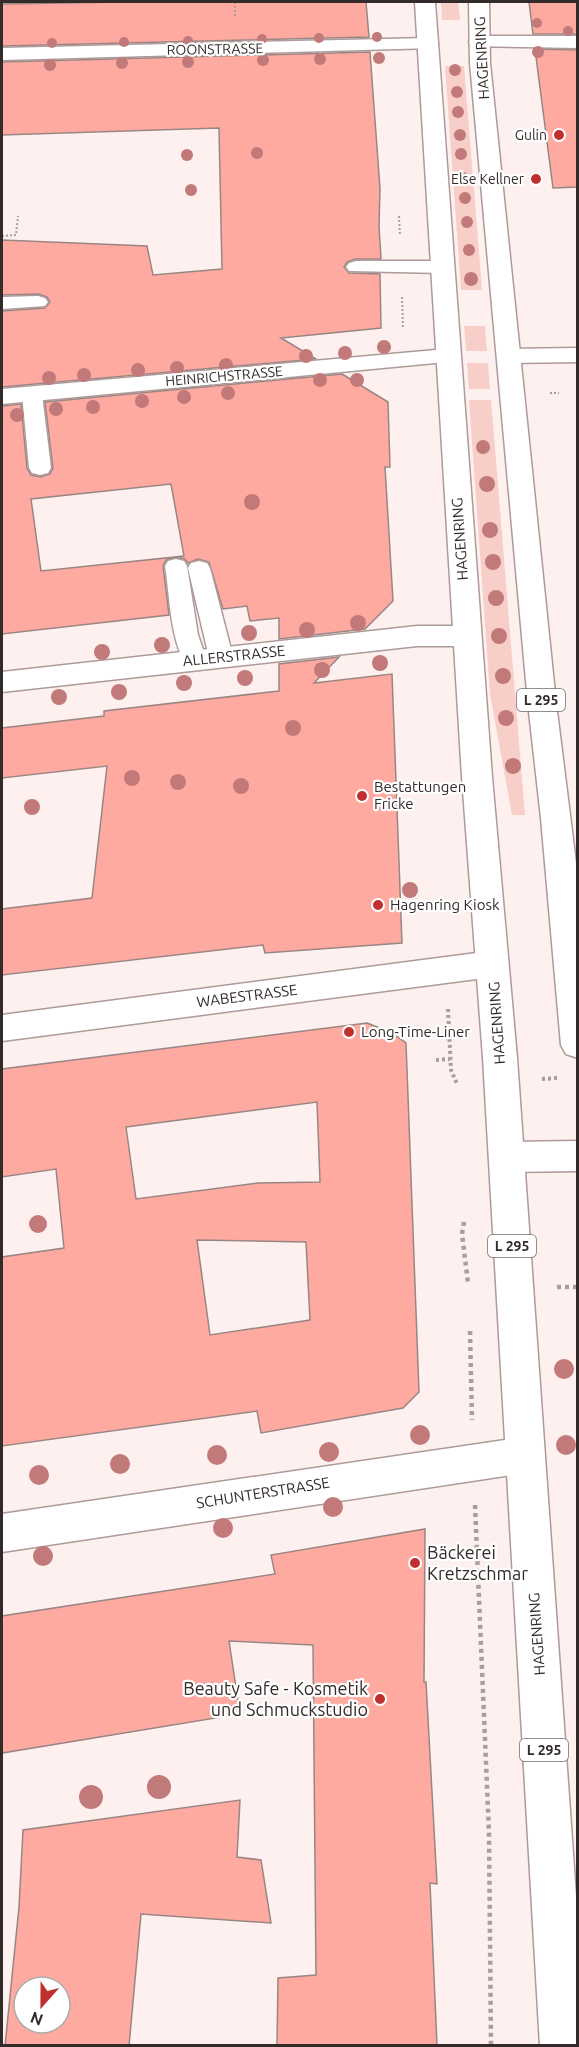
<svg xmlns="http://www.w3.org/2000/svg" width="579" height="2047" font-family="Ubuntu,sans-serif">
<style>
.green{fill:#f8cec9}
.building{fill:#ffaaa1;stroke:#998684;stroke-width:1.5;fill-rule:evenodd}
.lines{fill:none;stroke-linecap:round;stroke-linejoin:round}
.lane-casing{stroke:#ae9a98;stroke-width:3}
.street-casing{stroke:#ae9a98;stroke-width:3}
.secondary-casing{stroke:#ae9a98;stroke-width:3}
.primary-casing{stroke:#ae9a98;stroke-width:3}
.path-far2{stroke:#a99e9c;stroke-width:2;stroke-dasharray:2 2;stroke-linecap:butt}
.path-far1{stroke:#a99e9c;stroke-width:4;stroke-dasharray:3 3;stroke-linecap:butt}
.path{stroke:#a99e9c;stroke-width:4.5;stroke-dasharray:4 4;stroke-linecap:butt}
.lane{fill:#fff;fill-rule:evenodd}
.street{fill:#fff;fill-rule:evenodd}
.secondary{fill:#fff;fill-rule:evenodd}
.primary{fill:#fff;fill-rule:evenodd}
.tree{fill:#c27979}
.poi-dot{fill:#bf302f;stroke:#fff;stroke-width:2}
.labels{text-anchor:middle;stroke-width:4.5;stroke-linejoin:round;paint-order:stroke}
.far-street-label{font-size:14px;fill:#332b2a;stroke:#fff}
.far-poi-label{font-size:14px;fill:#332b2a;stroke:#fff;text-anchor:end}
.shield{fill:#fff;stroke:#706b6a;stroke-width:1.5}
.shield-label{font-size:14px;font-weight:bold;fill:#332b2a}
.street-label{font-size:15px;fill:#332b2a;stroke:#fff}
.poi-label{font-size:15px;fill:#332b2a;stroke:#fff;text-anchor:start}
.near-poi-label{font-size:18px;fill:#332b2a;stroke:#fff;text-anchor:start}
</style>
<rect width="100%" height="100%" fill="#fdf0ee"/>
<g class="green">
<polygon points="441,2 458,2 460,20 442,20"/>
<polygon points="445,66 464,66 482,290 461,290"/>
<polygon points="464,326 485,326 487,351 466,351"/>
<polygon points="467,363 488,363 490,389 469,389"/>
<polygon points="469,400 491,400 525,815 512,815 490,694"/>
</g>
<g class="building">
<polygon points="124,2 366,2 369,37 2,46 2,4"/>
<polygon points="529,2 578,2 578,34 533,34"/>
<polygon points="535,49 578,50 578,187 553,188"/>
<polygon points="370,52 380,189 379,226 381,259 355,259 347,262 344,267 349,273 380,274 381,328 281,338 316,359 2,387 2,311 45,308 50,302 47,297 39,294 2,295 2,240 147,246 153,275 222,269 219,128 2,135 2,62"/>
<path d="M342,374L388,402L390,467H385L393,601L365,629L279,639V618L250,621L247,606L223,609L209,562L198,559L188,563L185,559L175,557L166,560L163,566L169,615L2,634V406L21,404L27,468L31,475L41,477L50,474L53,468L45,402ZM171,484L184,556L41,571L31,499Z"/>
<polygon points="339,657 314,683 392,674 402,943 265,953 263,945 2,975 2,909 92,898 107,766 2,778 2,728 104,716 104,711 279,691 279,664"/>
<path d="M367,1023L392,1033L406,1043L419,1392L403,1408L261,1433L257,1411L2,1446V1257L64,1248L56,1169L2,1177V1069ZM317,1102L320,1182L258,1183L136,1199L126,1127ZM197,1240L306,1242L310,1320L210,1335Z"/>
<polygon points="425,1529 424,1682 426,1682 437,1884 430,1883 437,2046 277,2046 278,1978 316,1975 313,1645 229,1641 240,1714 2,1753 2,1616 275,1574 271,1555"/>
<path d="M240,1800L237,1857L261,1860L271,1923L141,1914L129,2046H5L19,1907L23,1830ZM24,1987H60V2023H24Z"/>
</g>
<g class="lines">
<g class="lane-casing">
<g id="lane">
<polygon points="356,261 442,261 449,263 452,267 449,271 442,273 349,271 346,267 349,263"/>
<polygon points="38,296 45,298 48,302 45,306 2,309 2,297"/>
<polygon points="32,388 39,390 42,394 51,468 48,473 40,475 32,473 29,468 22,394 25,390"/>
<path d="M176,559L184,561L187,566L198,635L207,661L203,667L195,669L187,667C170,639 170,598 165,566L168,561Z"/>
<polygon points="199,561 207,563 210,568 233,657 229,663 221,665 213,663 209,657 188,568 191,563"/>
</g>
</g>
<g class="street-casing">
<g id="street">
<polygon points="479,36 578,36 578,48 472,46 469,42 472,38"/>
<polygon points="428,38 435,40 438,44 435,48 2,60 2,48"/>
<polygon points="578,348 578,362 509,363 500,361 497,356 500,351 509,349"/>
<polygon points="447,349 456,351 459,356 456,361 2,404 2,389"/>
<polygon points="417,626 467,626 477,629 481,636 477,643 467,646 417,646 2,692 2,672"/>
<polygon points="492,951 503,955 508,964 503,973 492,977 2,1041 2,1015"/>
<polygon points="525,1437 539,1442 544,1455 539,1468 525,1473 2,1552 2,1514"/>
</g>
</g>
<g class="secondary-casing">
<polygon id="secondary" points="578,1141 578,1171 506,1172 494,1167 489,1157 494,1147 506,1142"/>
</g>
<g class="primary-casing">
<g id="primary">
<polygon points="415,2 435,2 492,777 517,1058 578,1925 578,2046 540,2046 483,1058 462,777"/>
<polygon points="469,2 489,2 490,63 556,703 578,879 578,1058 566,1054 561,1045 541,818 528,703 470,63"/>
</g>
</g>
<g class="path-far2">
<polyline points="235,2 235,17"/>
<polyline points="399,216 400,236"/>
<polyline points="2,236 16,235 18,216"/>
<polyline points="402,297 403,329"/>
<polyline points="550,393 559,393"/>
</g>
<g class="path-far1">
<polyline points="448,1009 451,1070 457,1084"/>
<polyline points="436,1060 450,1059"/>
<polyline points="542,1079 559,1078"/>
</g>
<g class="path">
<polyline points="464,1222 462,1234 468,1283"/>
<polyline points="557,1287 578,1287"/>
<polyline points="470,1331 472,1420"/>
<polyline points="475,1505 489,1833 491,2046"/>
</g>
<use href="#lane" class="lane"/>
<use href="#street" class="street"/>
<use href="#secondary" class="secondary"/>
<use href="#primary" class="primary"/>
</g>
<g class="tree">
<circle cx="537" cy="23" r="5"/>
<circle cx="568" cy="31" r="5"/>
<circle cx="377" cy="37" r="5"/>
<circle cx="319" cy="38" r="5"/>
<circle cx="262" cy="39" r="5"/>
<circle cx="188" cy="41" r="5"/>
<circle cx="124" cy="42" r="5"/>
<circle cx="52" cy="43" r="5"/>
<circle cx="538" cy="52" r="6"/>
<circle cx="379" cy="58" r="6"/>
<circle cx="320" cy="59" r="6"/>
<circle cx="263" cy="60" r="6"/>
<circle cx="188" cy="62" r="6"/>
<circle cx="122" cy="63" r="6"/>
<circle cx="50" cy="65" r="6"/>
<circle cx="455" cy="70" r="6"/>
<circle cx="457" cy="92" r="6"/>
<circle cx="458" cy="112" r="6"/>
<circle cx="460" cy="135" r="6"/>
<circle cx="257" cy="153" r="6"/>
<circle cx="461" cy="154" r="6"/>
<circle cx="187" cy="155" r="6"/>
<circle cx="463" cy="178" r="6"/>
<circle cx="191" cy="190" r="6"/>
<circle cx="465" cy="198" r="6"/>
<circle cx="467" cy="222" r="6"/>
<circle cx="469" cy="250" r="6"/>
<circle cx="471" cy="279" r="7"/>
<circle cx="384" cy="347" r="7"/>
<circle cx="345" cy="353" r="7"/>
<circle cx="306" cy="356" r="7"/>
<circle cx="226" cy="365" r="7"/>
<circle cx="177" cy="368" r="7"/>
<circle cx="138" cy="370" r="7"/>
<circle cx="84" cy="375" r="7"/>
<circle cx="49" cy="378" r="7"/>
<circle cx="320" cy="380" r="7"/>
<circle cx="357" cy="380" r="7"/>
<circle cx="228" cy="393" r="7"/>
<circle cx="184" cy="397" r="7"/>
<circle cx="142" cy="401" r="7"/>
<circle cx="93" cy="407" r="7"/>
<circle cx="56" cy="409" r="7"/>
<circle cx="17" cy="415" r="7"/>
<circle cx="483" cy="447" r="7"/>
<circle cx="487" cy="484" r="8"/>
<circle cx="252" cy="502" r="8"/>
<circle cx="490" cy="530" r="8"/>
<circle cx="493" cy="562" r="8"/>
<circle cx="496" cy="598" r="8"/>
<circle cx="358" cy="623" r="8"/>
<circle cx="307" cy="630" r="8"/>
<circle cx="249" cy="633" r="8"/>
<circle cx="499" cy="636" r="8"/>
<circle cx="162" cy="645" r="8"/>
<circle cx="102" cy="652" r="8"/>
<circle cx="380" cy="663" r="8"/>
<circle cx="322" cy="670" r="8"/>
<circle cx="503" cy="676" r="8"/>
<circle cx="245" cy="678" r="8"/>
<circle cx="184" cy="683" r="8"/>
<circle cx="119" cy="692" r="8"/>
<circle cx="59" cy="697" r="8"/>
<circle cx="506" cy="718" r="8"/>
<circle cx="293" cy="728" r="8"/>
<circle cx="513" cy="766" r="8"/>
<circle cx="132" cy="778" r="8"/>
<circle cx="178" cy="782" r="8"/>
<circle cx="241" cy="786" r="8"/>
<circle cx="32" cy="807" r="8"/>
<circle cx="410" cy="890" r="8"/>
<circle cx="38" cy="1224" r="9"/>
<circle cx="564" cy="1369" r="10"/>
<circle cx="420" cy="1435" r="10"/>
<circle cx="566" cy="1445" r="10"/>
<circle cx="329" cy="1452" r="10"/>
<circle cx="217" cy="1455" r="10"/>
<circle cx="120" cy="1464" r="10"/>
<circle cx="39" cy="1475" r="10"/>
<circle cx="333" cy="1507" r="10"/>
<circle cx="223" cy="1528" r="10"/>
<circle cx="43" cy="1556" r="10"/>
<circle cx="159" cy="1787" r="12"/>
<circle cx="91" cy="1797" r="12"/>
</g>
<g class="poi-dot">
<circle cx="559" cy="135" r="6"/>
<circle cx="536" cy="179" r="6"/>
<circle cx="362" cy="796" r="6"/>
<circle cx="378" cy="905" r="6"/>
<circle cx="349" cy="1032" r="6"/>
<circle cx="415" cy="1563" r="6"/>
<circle cx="380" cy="1699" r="6"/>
</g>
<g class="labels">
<g class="far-street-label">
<text transform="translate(215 49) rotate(-1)" y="5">ROONSTRASSE</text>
<text transform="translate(224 376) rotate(-5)" y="5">HEINRICHSTRASSE</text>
</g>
<g class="far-poi-label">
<text x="547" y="140">Gulin</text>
<text x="524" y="184">Else Kellner</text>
</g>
<g class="shield">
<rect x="517" y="689" width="48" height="22" rx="4.5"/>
<rect x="488" y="1235" width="48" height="22" rx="4.5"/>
<rect x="520" y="1739" width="48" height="22" rx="4.5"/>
</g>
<g class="shield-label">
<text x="541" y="705">L 295</text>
<text x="512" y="1251">L 295</text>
<text x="544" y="1755">L 295</text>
</g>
<g class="street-label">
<text transform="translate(482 58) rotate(-93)" y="5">HAGENRING</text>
<text transform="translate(460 539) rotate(-94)" y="5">HAGENRING</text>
<text transform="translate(234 656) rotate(-6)" y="5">ALLERSTRASSE</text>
<text transform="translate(247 996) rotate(-7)" y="5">WABESTRASSE</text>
<text transform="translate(497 1023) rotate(-94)" y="5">HAGENRING</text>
<text transform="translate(263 1493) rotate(-9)" y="5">SCHUNTERSTRASSE</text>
<text transform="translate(537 1634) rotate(-94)" y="5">HAGENRING</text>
</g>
<g class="poi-label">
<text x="374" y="792">Bestattungen<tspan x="374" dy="17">Fricke</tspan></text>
<text x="390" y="910">Hagenring Kiosk</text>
<text x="361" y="1037">Long-Time-Liner</text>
</g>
<g class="near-poi-label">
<text x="427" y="1559">Bäckerei<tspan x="427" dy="21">Kretzschmar</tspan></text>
<text x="368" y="1695" text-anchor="end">Beauty Safe - Kosmetik<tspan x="368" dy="21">und Schmuckstudio</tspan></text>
</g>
</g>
<rect width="579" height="2047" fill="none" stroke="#332b2a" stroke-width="6"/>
<g transform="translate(42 2005) rotate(201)"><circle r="28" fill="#ffffff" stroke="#adaaaa" stroke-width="1.5"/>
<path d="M0-4.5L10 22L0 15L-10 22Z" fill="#bf302f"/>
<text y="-9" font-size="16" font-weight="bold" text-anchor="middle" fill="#332b2a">N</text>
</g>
</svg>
